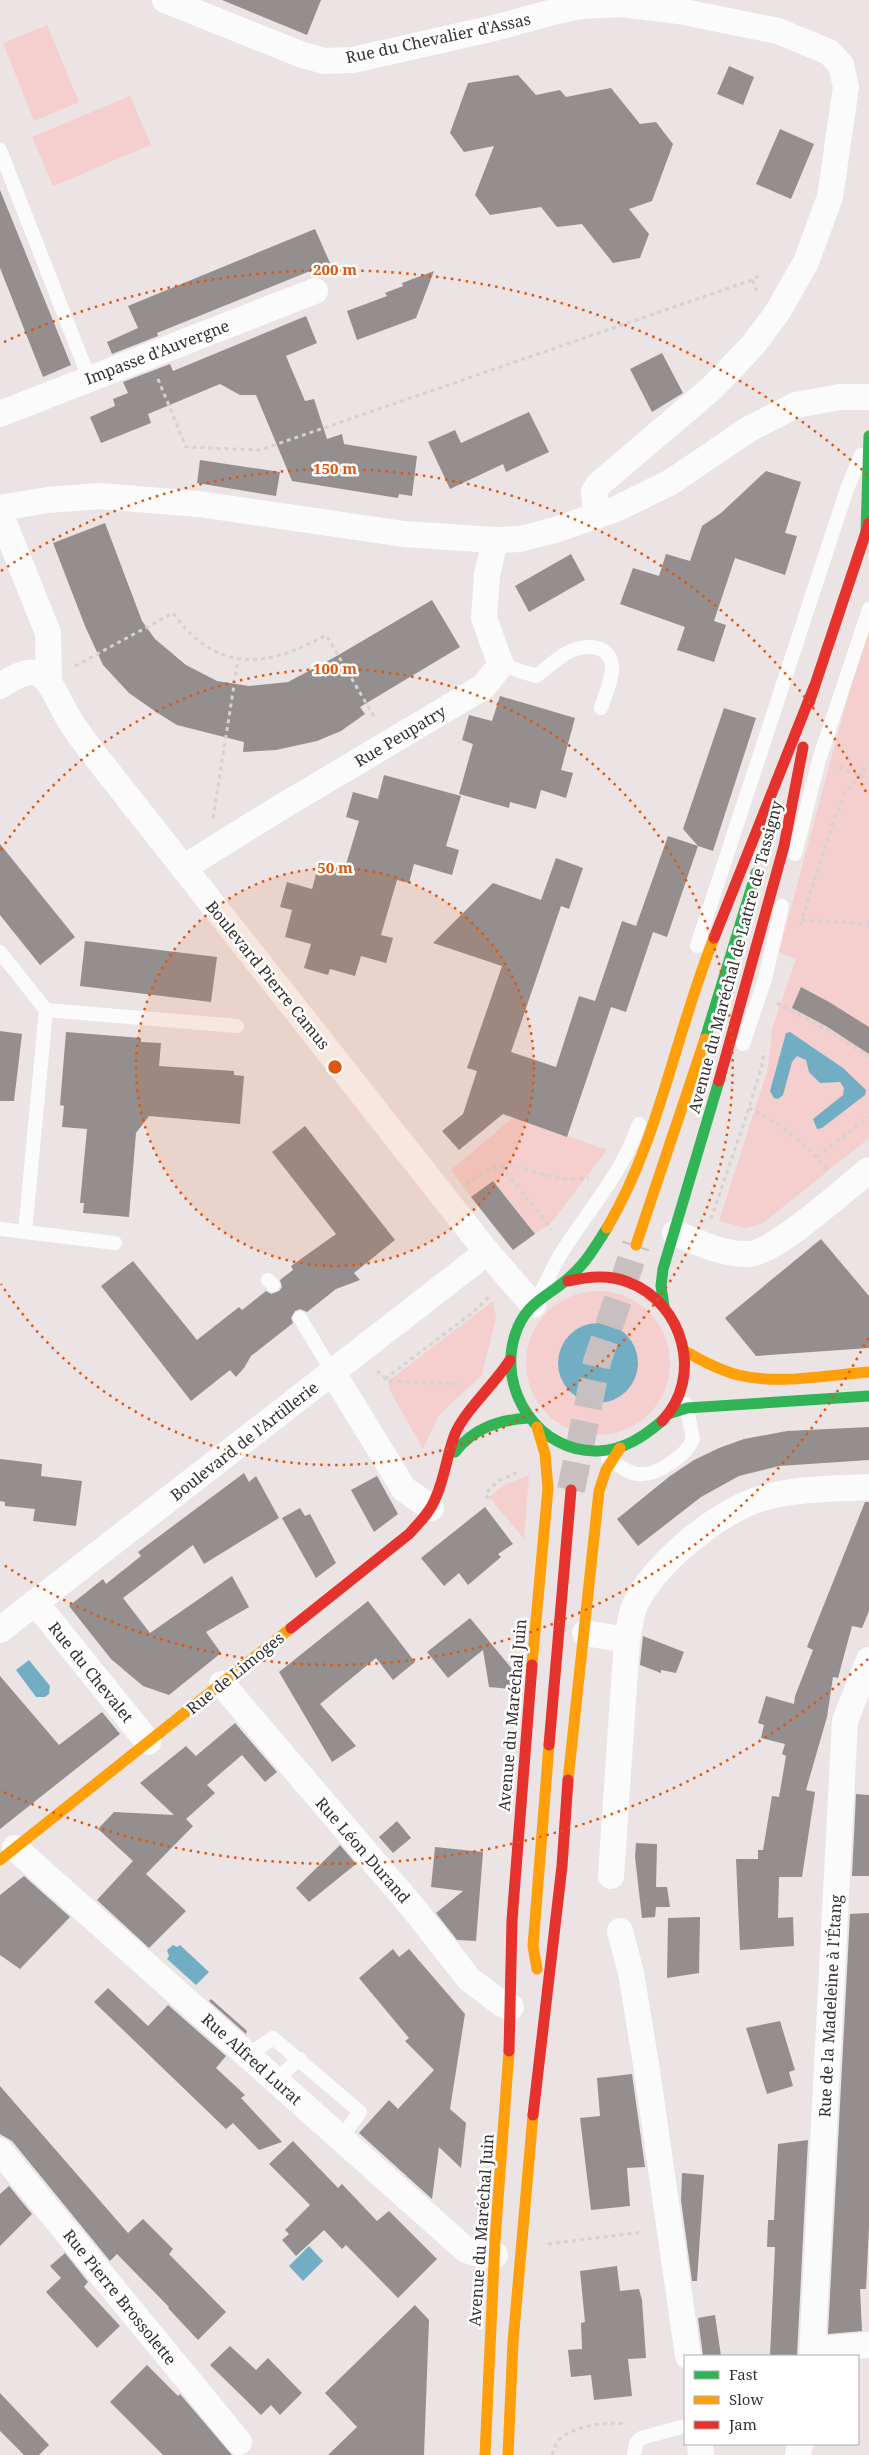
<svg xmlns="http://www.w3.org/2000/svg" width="869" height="2455" font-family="'Noto Serif',serif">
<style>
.green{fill:#f4cfcd}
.water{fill:#71aec4}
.building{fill:#948e8e}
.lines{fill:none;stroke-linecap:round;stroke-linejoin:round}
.secondary-tunnel{stroke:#c8c0c0;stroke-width:28;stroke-dasharray:28 14;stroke-linecap:butt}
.path{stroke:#d5d2d2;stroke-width:3;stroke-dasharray:4 4;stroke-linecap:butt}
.lane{stroke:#fcfbfb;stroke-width:14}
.street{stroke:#fcfbfb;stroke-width:26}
.fast{stroke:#30b455;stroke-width:11}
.slow{stroke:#ff9f0a;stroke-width:11}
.jam{stroke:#e5322d;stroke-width:11}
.ring{fill:none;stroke:#df570e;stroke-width:2.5;stroke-dasharray:2.5 5}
.labels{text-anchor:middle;stroke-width:5;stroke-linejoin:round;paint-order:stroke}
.street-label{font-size:16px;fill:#373131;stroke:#fff}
.centre{fill:#df570e;stroke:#fff;stroke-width:2.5}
.ring-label{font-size:15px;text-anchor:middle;font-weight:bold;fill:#df570e;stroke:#fff;stroke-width:5;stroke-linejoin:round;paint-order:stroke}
</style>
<rect width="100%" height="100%" fill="#ece4e4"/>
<g class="green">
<polygon points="47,25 79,102 34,121 3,43"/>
<polygon points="130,96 151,145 53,186 32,137"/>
<polygon points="869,631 869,1138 763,1223 746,1228 719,1221 768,1068 772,1029 796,959 779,952 850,689"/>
<polygon points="514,1117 607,1150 551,1223 535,1234 493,1181 471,1197 451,1170"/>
<circle cx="598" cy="1363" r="72"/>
<polygon points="493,1301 496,1318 482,1375 439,1415 423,1449 390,1391 388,1381"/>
<polygon points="529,1475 524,1539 489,1497 506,1484"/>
</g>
<g class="water">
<polygon points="790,1032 843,1068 866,1090 865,1095 822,1128 817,1129 813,1119 843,1095 844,1088 840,1082 820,1083 809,1072 806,1060 797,1056 792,1062 783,1095 778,1099 774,1098 770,1091 786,1033"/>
<circle cx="598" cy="1363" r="40"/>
<polygon points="29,1660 50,1686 49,1694 45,1697 36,1697 16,1670"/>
<polygon points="173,1945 177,1947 180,1945 209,1972 196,1985 167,1959 169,1956 167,1950"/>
<polygon points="309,2246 323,2261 303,2281 289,2266"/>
</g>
<g class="building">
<polygon points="222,0 321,0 307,35"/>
<polygon points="729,66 754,77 743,105 717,94"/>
<polygon points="518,75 536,95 560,90 566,97 611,88 640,124 656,122 673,144 652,201 629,209 649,234 640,258 613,263 582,224 557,227 541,207 490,215 475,195 494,146 464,152 450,133 468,83"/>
<polygon points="780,129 814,144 791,199 756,184"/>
<polygon points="0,190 71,365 43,377 0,268"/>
<polygon points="315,229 330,263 157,333 158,336 112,354 107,342 138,328 128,306"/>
<polygon points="434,271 416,318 357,340 347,311 387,296 385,293 403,286 402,283"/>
<polygon points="306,316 317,343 286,356 305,401 314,399 327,439 342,434 344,444 417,456 412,496 399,494 398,498 292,481 256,395 240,395 220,384 148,414 151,423 101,443 90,417 115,406 113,399 128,393 123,382 170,364 173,371"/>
<polygon points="662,353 683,393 652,412 630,369"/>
<polygon points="529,412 549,452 506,472 503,464 450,489 428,442 455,430 461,443"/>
<polygon points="200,460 280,472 276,496 197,483"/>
<polygon points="766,471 801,482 785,533 797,536 785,575 735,558 714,621 726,625 714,662 677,650 685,627 620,604 633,568 659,576 666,554 690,561 702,526 721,513"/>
<polygon points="105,523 142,621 155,639 186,665 217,681 249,686 288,682 335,657 432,600 460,647 360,707 365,714 341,731 317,741 276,750 243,752 244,742 177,725 156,712 129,693 103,665 85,626 53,543"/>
<polygon points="571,554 585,580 529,612 515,586"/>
<polygon points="500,696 575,718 561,770 573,773 566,798 541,790 536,809 510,802 509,808 459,794 473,744 462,740 469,715 492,721"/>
<polygon points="724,708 756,718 713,851 698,846 683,829"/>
<polygon points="384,775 461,796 446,846 459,850 452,875 414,864 409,883 397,880 381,935 393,938 386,963 361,956 355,976 330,969 328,975 304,968 311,944 285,937 292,910 280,907 287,882 312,889 319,864 344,871 359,821 346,817 353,792 378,799"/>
<polygon points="668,836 698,846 667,937 653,932 626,1012 611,1007 567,1137 503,1114 459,1150 442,1131 463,1114 477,1071 467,1068 502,966 433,943 493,883 541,900 556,858 583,868 569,909 561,906 511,1052 556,1067 579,996 595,1001 622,921 636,926"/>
<polygon points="0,844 75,937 40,965 0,915"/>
<polygon points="85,941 217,957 211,1002 80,986"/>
<polygon points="801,987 829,1002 869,1027 869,1054 826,1026 792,1008"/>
<polygon points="0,1031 22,1034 14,1101 0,1101"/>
<polygon points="66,1032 141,1038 141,1042 161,1043 159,1066 234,1071 234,1075 244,1076 240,1124 149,1116 136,1133 129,1217 83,1213 84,1203 80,1203 87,1129 62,1127 64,1106 60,1105"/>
<polygon points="305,1126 395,1240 354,1273 360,1280 336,1289 307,1312 300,1309 295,1311 291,1318 293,1323 251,1356 244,1368 236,1377 230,1370 191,1401 101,1286 133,1261 197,1340 239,1307 242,1310 266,1291 271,1294 279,1291 282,1287 280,1280 293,1270 291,1266 336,1234 272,1152"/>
<polygon points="493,1181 535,1234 513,1250 471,1197"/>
<polygon points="821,1239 869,1296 869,1348 756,1356 725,1318"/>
<polygon points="869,1427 869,1460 779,1466 739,1476 701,1497 638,1546 617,1519 670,1476 694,1460 719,1448 744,1439 787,1431"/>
<polygon points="0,1459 42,1464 41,1476 82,1481 76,1526 33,1521 35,1509 5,1506 5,1502 0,1501"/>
<polygon points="244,1473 249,1482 256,1476 279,1518 204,1564 193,1545 123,1598 150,1633 232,1576 249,1607 206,1632 221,1653 169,1695 143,1686 111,1659 69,1606 103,1579 106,1584 141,1556 138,1552"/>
<polygon points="377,1476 398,1514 374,1532 351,1490"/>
<polygon points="865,1502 869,1502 869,1611 862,1628 852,1626 838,1678 833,1677 827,1717 806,1790 815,1792 802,1877 779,1877 778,1918 793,1917 794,1946 740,1950 736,1859 758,1859 758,1850 763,1850 772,1796 779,1797 786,1756 782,1754 785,1744 761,1738 764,1725 758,1723 766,1696 794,1704 795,1696 813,1650 807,1647"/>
<polygon points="485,1507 513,1544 498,1554 501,1557 468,1585 459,1573 444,1586 421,1558"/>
<polygon points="300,1508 305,1516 310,1514 336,1563 316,1578 282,1518"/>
<polygon points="368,1601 415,1662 393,1680 376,1658 320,1704 356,1746 332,1762 279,1672"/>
<polygon points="470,1618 512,1669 510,1689 489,1687 483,1650 448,1678 427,1652"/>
<polygon points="643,1636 684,1652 676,1673 661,1670 661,1673 640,1665"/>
<polygon points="0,1676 59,1745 102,1712 120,1734 0,1829"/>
<polygon points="235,1723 277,1772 265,1782 242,1755 207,1785 215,1793 186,1819 193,1826 146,1874 186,1911 149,1948 97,1900 133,1861 98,1829 114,1812 174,1815 140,1783 186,1746 196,1756"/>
<polygon points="856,1794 869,1795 869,1876 852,1876"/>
<polygon points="397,1821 411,1838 393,1853 379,1837"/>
<polygon points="636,1843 657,1844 656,1887 667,1887 670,1907 656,1907 655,1917 642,1918 635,1857"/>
<polygon points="340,1845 356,1864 309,1902 296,1888"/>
<polygon points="435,1847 483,1852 476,1941 457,1940 436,1913 463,1891 431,1887"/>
<polygon points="24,1876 70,1917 20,1969 0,1955 0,1895"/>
<polygon points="869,1913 869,2227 866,2289 860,2289 862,2331 828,2334 850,1914"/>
<polygon points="700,1917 699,1973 667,1978 668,1918"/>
<polygon points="393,1949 399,1957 409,1949 465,2014 450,2109 466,2123 461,2168 439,2147 432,2199 359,2133 389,2100 398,2109 434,2070 405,2041 409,2038 359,1978"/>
<polygon points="108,1988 148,2026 168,2005 226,2056 216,2068 245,2095 241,2098 282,2142 259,2150 233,2123 226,2129 94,2002"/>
<polygon points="211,1999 247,2031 246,2034 209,2001"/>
<polygon points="780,2021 795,2070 789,2072 793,2086 767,2094 746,2028"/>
<polygon points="632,2074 645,2167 627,2168 630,2206 591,2210 580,2118 600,2116 597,2078"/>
<polygon points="0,2086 128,2233 143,2219 173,2249 169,2254 226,2312 198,2340 168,2308 169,2307 117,2254 110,2261 12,2141 0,2134"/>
<polygon points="808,2140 797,2356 770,2356 775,2247 767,2247 768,2220 774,2220 778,2144"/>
<polygon points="293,2141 338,2188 342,2184 377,2221 389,2211 437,2259 398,2298 346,2245 342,2249 324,2230 296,2256 282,2240 289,2234 285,2230 310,2205 269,2164"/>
<polygon points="682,2173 704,2175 697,2281 692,2281 681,2200"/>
<polygon points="9,2186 32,2214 0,2246 0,2194"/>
<polygon points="65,2253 88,2282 84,2287 120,2326 97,2348 46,2292 61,2278 50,2266"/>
<polygon points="617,2266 620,2291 639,2289 642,2300 646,2358 628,2359 632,2396 594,2400 591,2375 571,2377 568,2350 582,2349 581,2323 585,2322 580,2271"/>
<polygon points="415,2305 429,2320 424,2455 328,2455 357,2427 325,2393"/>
<polygon points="715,2315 721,2356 703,2356 698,2318"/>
<polygon points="230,2346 256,2370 268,2358 302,2393 280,2415 271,2405 261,2415 210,2365"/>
<polygon points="147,2365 178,2396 180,2394 232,2455 163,2455 110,2402"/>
<polygon points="0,2393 49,2445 39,2455 24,2455 0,2431"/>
</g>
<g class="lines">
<polyline class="secondary-tunnel" points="571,1490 597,1362 636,1245"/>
<g class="path">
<polyline points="752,280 758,293"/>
<polyline points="158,379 186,447 260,450 752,280 762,274"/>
<path d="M75,666L173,613C217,674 267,668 326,635L376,720"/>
<polyline points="839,767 869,779"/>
<polyline points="213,818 238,660"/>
<polyline points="802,920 869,924"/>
<polyline points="800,925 836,814 845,794 869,763"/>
<polyline points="777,1003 831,1032 869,1057"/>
<path d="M749,1108C779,1123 807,1143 828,1171"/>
<polyline points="817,1157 869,1116"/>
<polyline points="501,1166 552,1229"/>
<path d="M466,1185C504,1153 516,1169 559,1178C568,1180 580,1178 589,1178"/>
<polyline points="711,1219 749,1108 762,1065 764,1051"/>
<polyline points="377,1371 388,1381 459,1384"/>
<polyline points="385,1379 472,1313 490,1296"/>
<polyline points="488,1499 486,1493 498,1481 520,1471"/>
<polyline points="548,2244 643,2232"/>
<path d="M552,2455C554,2449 556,2442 561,2438C575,2426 608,2421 626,2424"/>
</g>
<g class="lane">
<polyline points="0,150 89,378"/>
<path d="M501,665L536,676C546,669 555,660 565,654C580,644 610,642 612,666C613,678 605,695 601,708"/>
<polyline points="795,854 819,760 869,609"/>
<polyline points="697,946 847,489 861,455"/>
<polyline points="0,952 46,1010 25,1232"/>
<polyline points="46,1010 237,1026"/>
<polyline points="743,1044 765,979 782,906"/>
<polyline points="0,1229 115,1243"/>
<polyline points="268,1280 273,1285"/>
<path d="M542,1290C549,1278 554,1264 562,1252C589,1209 622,1174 639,1124"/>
<polyline points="300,1318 333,1373"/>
<path d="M608,1459C616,1464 629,1474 639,1474C657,1476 687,1455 693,1439L686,1404"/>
<polyline points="248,2055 273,2038 360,2112 341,2138"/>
<polyline points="275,2080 300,2059"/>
<polyline points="634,2455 636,2443 641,2438 685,2426"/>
</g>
<g class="street">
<polyline points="165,0 300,54 324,61 353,60 494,28 557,11 581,6 622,4 679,11 778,31 829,52 841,65 846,87 830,197 806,262 777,313 753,345 712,388 599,484 594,492 597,516"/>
<polyline points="0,414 315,291"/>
<polyline points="0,508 48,500 99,496 199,504 404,534 495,540 520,539 555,530 616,509 671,482 749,429 796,405 840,397 869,397"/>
<polyline points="0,513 48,633 49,680"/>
<path d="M0,686C47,655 47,682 68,717C76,731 87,745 97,758L487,1252L533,1305"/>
<polyline points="183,868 278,809 483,687 501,665 484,618 487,575 495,540"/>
<path d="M675,1233C696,1242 724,1255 748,1254C774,1254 845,1189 869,1170"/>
<polyline points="333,1373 404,1489 431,1508"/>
<polyline points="35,1602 148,1742"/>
<polyline points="0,1630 487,1252"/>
<polyline points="585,1633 627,1640"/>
<polyline points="222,1684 415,1910 469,1979 502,2004 511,2007"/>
<polyline points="15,1848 466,2250 482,2255 495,2255"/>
<path d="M611,1876L627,1640C629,1631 630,1620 633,1610C648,1568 720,1509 763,1498C797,1488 834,1489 869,1487"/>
<polyline points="620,1931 631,1973 646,2064 688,2356"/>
<polyline points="0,2151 239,2442"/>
<polyline points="813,2350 869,2345"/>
<polyline points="812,2356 845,1721 869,1660"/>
<polyline points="700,2444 701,2455"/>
<polyline points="798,2455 800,2444"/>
</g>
<g class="fast">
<polyline points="866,533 869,436"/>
<polyline points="705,1039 756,873"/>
<path d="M607,1228C597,1244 587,1261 573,1274C550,1297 526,1300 515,1335C497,1390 539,1453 598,1451C624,1450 643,1437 662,1421"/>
<polyline points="664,1306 661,1286 663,1269 719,1081"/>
<polyline points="671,1413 687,1408 869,1396"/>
<path d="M455,1452C474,1428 498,1420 528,1418"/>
</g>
<g class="slow">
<path d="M607,1228C660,1138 675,1034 714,938"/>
<polyline points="636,1245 705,1039"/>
<path d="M685,1351C702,1361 719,1370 738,1375C780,1385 827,1375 869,1372"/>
<polyline points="532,1665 548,1488 545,1454 537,1427"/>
<polyline points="568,1780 599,1491 606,1470 620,1448"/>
<polyline points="0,1860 291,1628"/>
<polyline points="537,1969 533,1946 549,1745"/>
<polyline points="485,2455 495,2240 509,2051"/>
<polyline points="508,2455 513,2342 533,2115"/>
</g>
<g class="jam">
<polyline points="809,703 869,523"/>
<polyline points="714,938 814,687"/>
<polyline points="719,1081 784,846 803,747"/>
<path d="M568,1281C588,1277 608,1274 628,1282C684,1303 704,1378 662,1421"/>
<path d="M291,1628L409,1534C419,1523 431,1511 436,1497C445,1477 447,1454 455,1434C465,1410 495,1384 510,1360"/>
<polyline points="549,1745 571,1490"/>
<polyline points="509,2051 512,1920 532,1665"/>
<polyline points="533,2115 562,1866 568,1780"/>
</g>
</g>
<circle cx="335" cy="1067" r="199" fill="#df570e" fill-opacity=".12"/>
<g class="ring">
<circle cx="335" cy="1067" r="199"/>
<path d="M1 850A398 398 0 1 1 1 1284"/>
<path d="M868 1338A598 598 0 0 1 1 1563M1 571A598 598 0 0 1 868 796"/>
<path d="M868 1659A797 797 0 0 1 4 1792M4 342A797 797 0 0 1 868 475"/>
</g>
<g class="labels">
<g class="street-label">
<text transform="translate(438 38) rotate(-12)" y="6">Rue du Chevalier d'Assas</text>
<text transform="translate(157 352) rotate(-21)" y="6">Impasse d'Auvergne</text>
<text transform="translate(400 736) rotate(-31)" y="6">Rue Peupatry</text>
<text transform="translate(735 957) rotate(-75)" y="6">Avenue du Maréchal de Lattre de Tassigny</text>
<text transform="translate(268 975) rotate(51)" y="6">Boulevard Pierre Camus</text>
<text transform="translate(244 1441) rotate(-38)" y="6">Boulevard de l'Artillerie</text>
<text transform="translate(91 1672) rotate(51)" y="6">Rue du Chevalet</text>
<text transform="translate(235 1673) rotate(-39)" y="6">Rue de Limoges</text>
<text transform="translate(512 1715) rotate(-85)" y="6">Avenue du Maréchal Juin</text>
<text transform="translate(363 1850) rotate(49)" y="6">Rue Léon Durand</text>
<text transform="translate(830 2006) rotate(-87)" y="6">Rue de la Madeleine à l'Étang</text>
<text transform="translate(252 2059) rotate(42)" y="6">Rue Alfred Lurat</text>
<text transform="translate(481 2230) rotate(-86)" y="6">Avenue du Maréchal Juin</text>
<text transform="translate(120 2297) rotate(51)" y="6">Rue Pierre Brossolette</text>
</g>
</g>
<circle cx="335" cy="1067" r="8" class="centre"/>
<g class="ring-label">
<text x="335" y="275">200 m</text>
<text x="335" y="474">150 m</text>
<text x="335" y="674">100 m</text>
<text x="335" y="873">50 m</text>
</g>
<rect x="684" y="2355" width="175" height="90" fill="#ffffff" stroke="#afadad"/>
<rect x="694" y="2371" width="25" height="8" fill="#30b455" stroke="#afadad"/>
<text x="729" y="2380" font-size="15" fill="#373131">Fast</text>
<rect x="694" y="2396" width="25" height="8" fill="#ff9f0a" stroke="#afadad"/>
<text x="729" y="2405" font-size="15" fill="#373131">Slow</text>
<rect x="694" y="2421" width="25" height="8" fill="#e5322d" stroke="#afadad"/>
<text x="729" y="2430" font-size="15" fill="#373131">Jam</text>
</svg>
